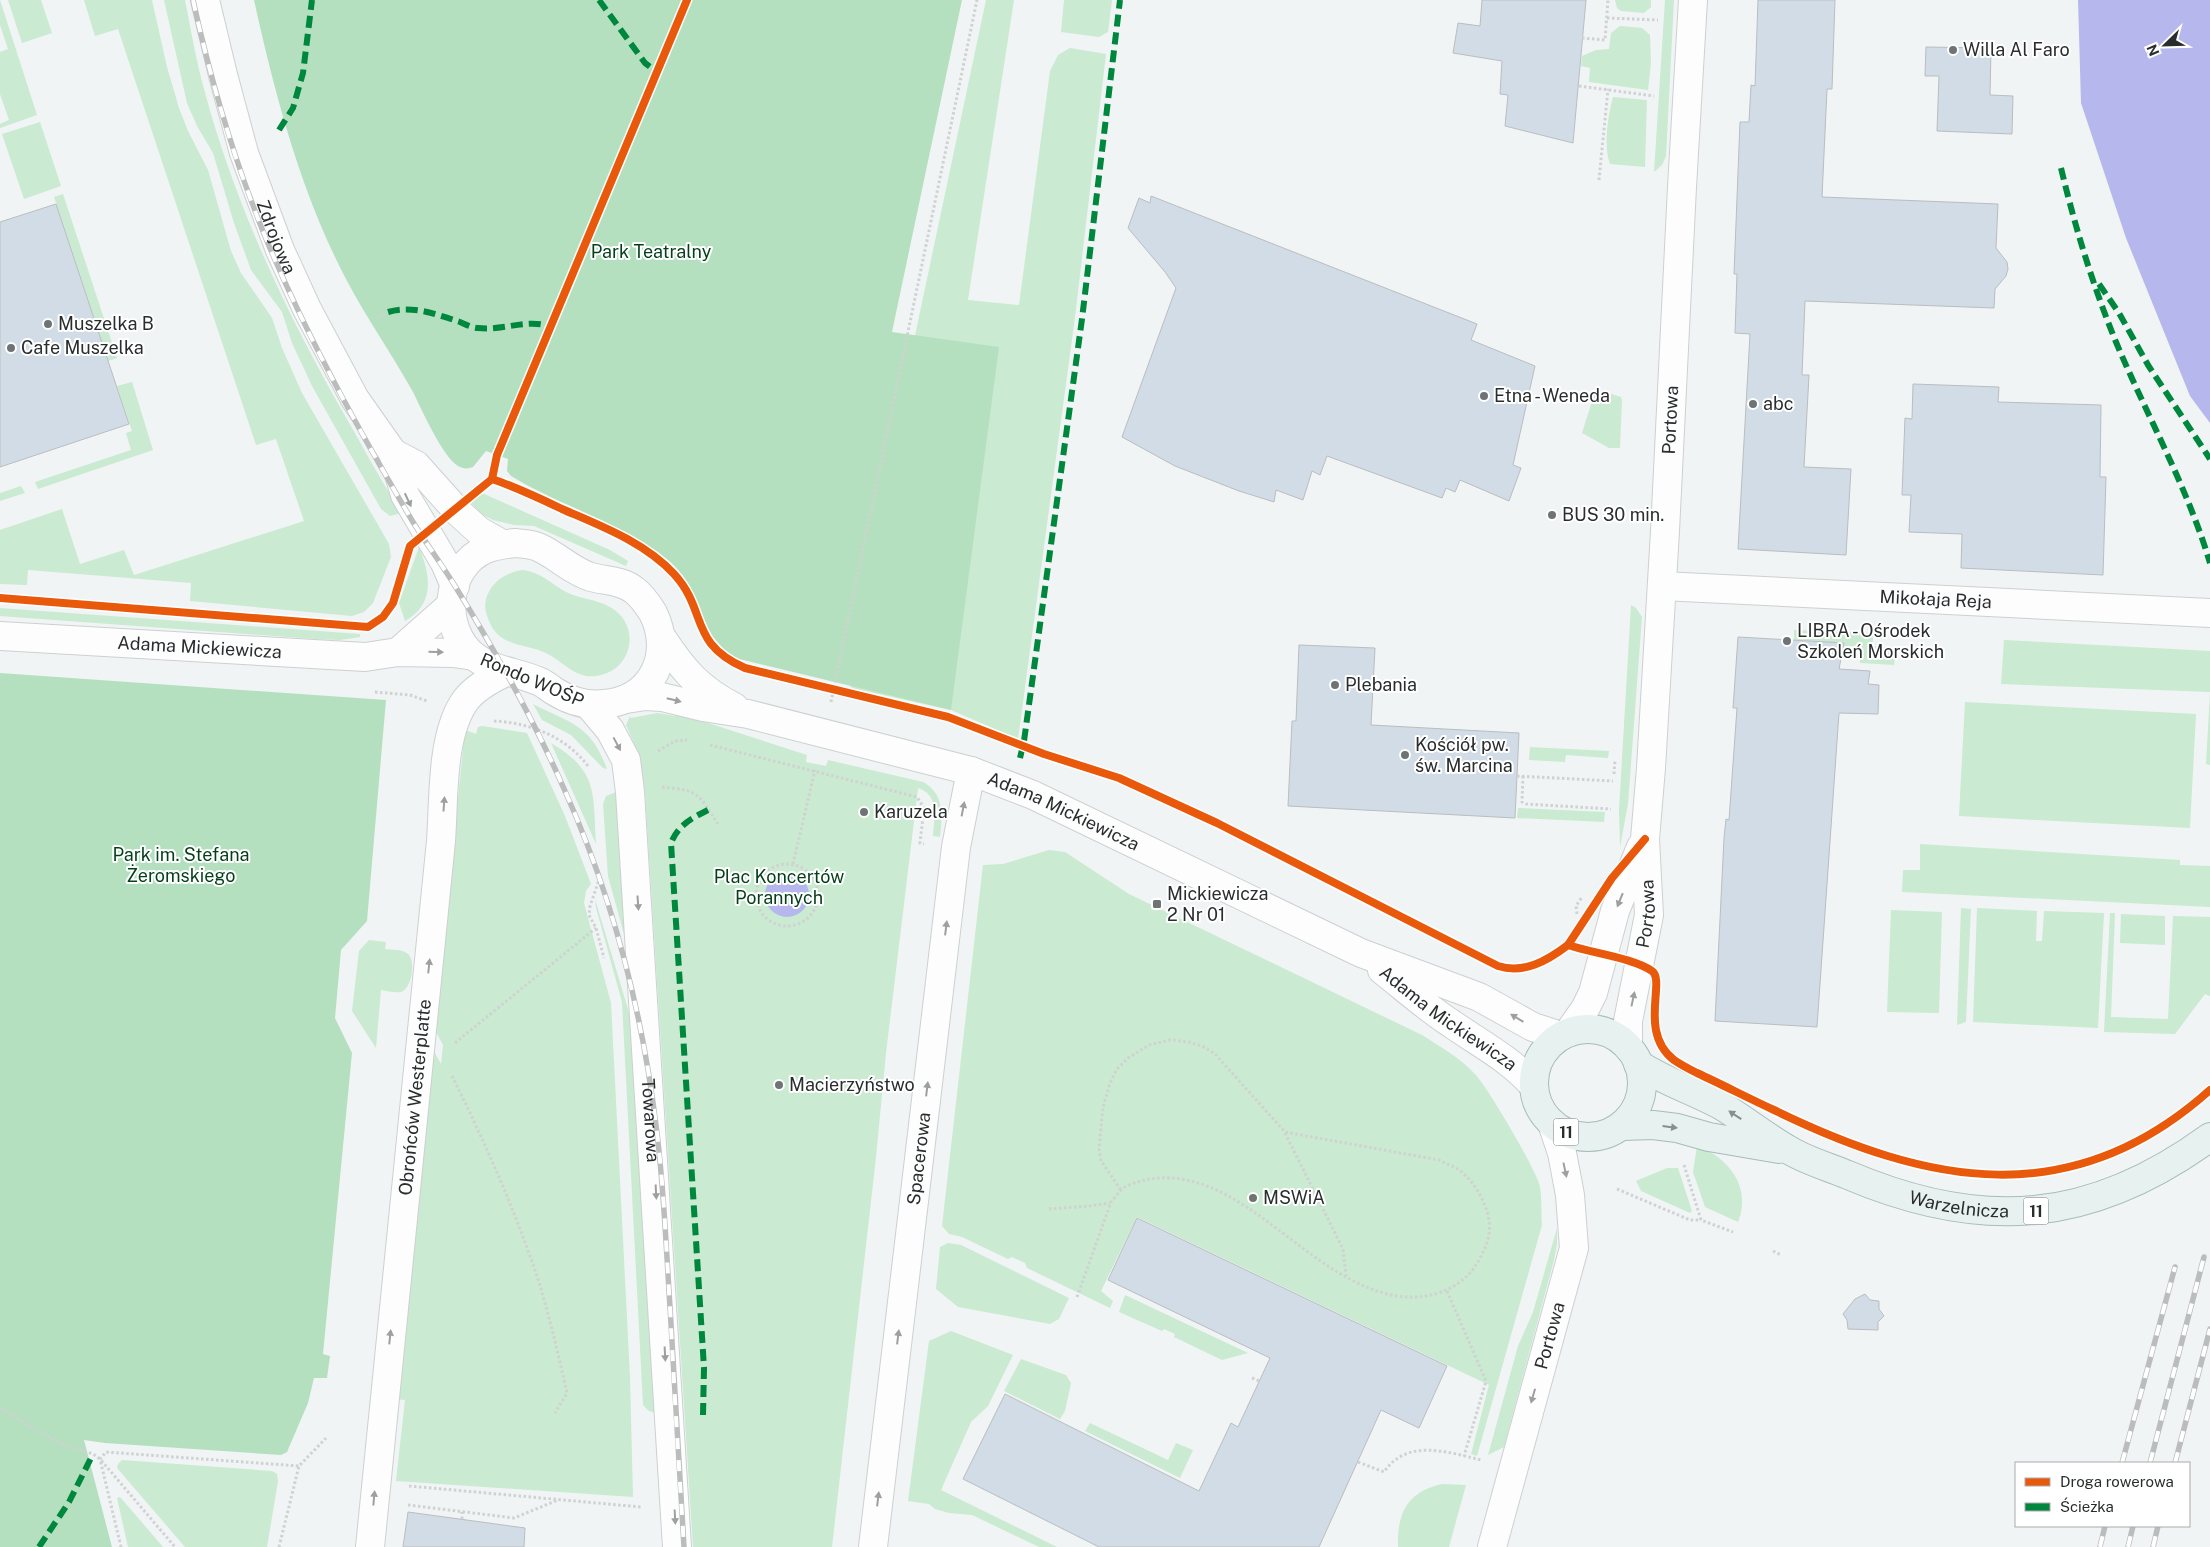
<svg xmlns="http://www.w3.org/2000/svg" width="2210" height="1547" font-family="'Public Sans',sans-serif">
<style>
.green{fill:#caead1}
.forest{fill:#b5e0c0}
.water{fill:#b5b7ed}
.building{fill:#d1dce6;stroke:#bbbdbf}
.lines{fill:none;stroke-linecap:round;stroke-linejoin:round}
.minor-casing{stroke:#cdd0d1;stroke-width:30}
.major-casing{stroke:#a7bbba;stroke-width:30}
.path{stroke:#d0d2d2;stroke-width:3;stroke-dasharray:2.5 2.5;stroke-linecap:butt}
.minor{stroke:#fdfdfe;stroke-width:28}
.major{stroke:#e6f1f0;stroke-width:28}
.rail-casing{stroke:#bbbdbd;stroke-width:5.5}
.rail{stroke:#fff;stroke-width:4;stroke-dasharray:11;stroke-linecap:butt}
.quiet{stroke:#00873e;stroke-width:6;stroke-dasharray:12 6;stroke-linecap:butt}
.cycleway-casing{stroke:#fff;stroke-width:11}
.cycleway{stroke:#e8590c;stroke-width:8}
.oneway{fill:#9e9fa0}
.oneway2{fill:#888f8f}
.poi-dot{fill:#6f7374;stroke:#fff;stroke-width:2}
.labels{text-anchor:middle;stroke-width:4;stroke-linejoin:round;paint-order:stroke}
.shield{fill:#fff;stroke:#6a6c6d;stroke-width:1}
.shield-label{font-size:16px;font-weight:bold;fill:#2a2d2e}
.poi-label{font-size:18px;fill:#2a2d2e;stroke:#fff;text-anchor:start}
.street-label{font-size:18px;fill:#2a2d2e;stroke:#fff}
.park-label{font-size:18px;fill:#053f1a;stroke:#fff}
</style>
<rect width="100%" height="100%" fill="#f0f4f5"/>
<g class="green">
<polygon points="0,0 37,115 0,128 0,124 9,120 0,94 0,52 8,49 0,25"/>
<polygon points="8,0 41,0 52,33 22,43"/>
<polygon points="84,0 152,0 167,67 179,108 188,131 208,170 231,251 241,273 272,318 282,348 302,393 389,544 391,557 373,603 364,612 352,616 190,601 191,583 28,570 27,585 0,584 0,530 62,509 80,564 124,550 134,575 304,521 276,439 256,445 118,29 95,36"/>
<path d="M164,0H185C191,30 196,60 204,89C236,209 290,321 352,428C368,456 384,486 402,513L390,516L381,509L312,386L292,343L282,312L251,270L234,223L213,153L197,126L187,103Z"/>
<polygon points="986,0 1014,0 968,300 1019,305 1050,71 1058,55 1070,48 1106,54 1075,317 1018,739 951,710 852,688 843,676"/>
<polygon points="1064,0 1112,0 1108,32 1099,37 1061,32"/>
<polygon points="1615,0 1651,0 1651,7 1644,13 1621,11 1617,8"/>
<polygon points="1665,0 1674,0 1666,156 1662,165 1654,172"/>
<polygon points="1620,26 1642,28 1650,35 1651,63 1648,90 1589,82 1590,68 1581,66 1582,56 1596,50 1609,49 1611,33"/>
<path d="M1613,97L1647,100L1645,167L1610,164C1603,145 1608,116 1613,97Z"/>
<polygon points="40,122 61,186 24,199 2,134"/>
<polygon points="63,194 117,358 108,361 54,197"/>
<polygon points="132,382 153,450 38,489 35,482 131,450 126,433 132,431 117,386"/>
<polygon points="1596,389 1621,397 1622,400 1620,448 1609,448 1582,433"/>
<polygon points="21,486 25,493 0,501 0,493"/>
<polygon points="482,493 610,550 628,561 626,566 534,526 514,525 493,520 483,515 470,502"/>
<path d="M419,547C430,575 436,603 405,621L399,603Z"/>
<path d="M523,570C541,572 551,584 566,592C580,599 596,599 610,607C642,625 633,671 596,676C575,679 563,661 546,653C524,643 499,647 489,621C486,614 484,607 486,599C491,582 506,572 523,570Z"/>
<polygon points="1631,605 1636,608 1642,617 1628,804 1620,847 1619,810"/>
<polygon points="0,608 360,634 360,637 340,640 316,639 0,616"/>
<polygon points="1794,630 1873,633 1873,646 1896,648 1894,665 1860,663 1861,647 1844,646 1844,643 1794,640"/>
<polygon points="2004,640 2210,651 2210,692 2001,684"/>
<polygon points="2210,693 2210,765 2206,764"/>
<polygon points="1965,702 2196,714 2190,828 1959,816"/>
<path d="M533,704C572,724 591,725 607,769L603,768L571,735L542,720Z"/>
<path d="M657,713L675,716L677,713L807,755L806,762L826,766L828,760L923,782C945,794 942,816 940,837L933,836C934,818 940,795 918,788L886,1053L876,1157L832,1547H693L645,792L640,757L626,725L630,716L631,718Z"/>
<polygon points="482,726 527,733 565,816 591,884 586,891 584,903 611,1003 630,1377 633,1497 396,1481 405,1400 395,1399 432,1048 441,1064 443,1045 434,1028 465,730 476,734 478,727"/>
<path d="M551,743C599,771 593,795 596,844Z"/>
<polygon points="1530,747 1609,751 1608,758 1566,755 1565,762 1529,760"/>
<polygon points="616,792 625,938 608,876 603,804 606,796"/>
<polygon points="1518,808 1605,812 1604,822 1517,818"/>
<polygon points="1920,844 2180,860 2180,865 2210,866 2210,907 1902,892 1903,870 1920,870"/>
<path d="M1049,850L1065,852L1129,894L1422,1035C1441,1047 1460,1058 1475,1074C1488,1088 1536,1169 1540,1187C1542,1199 1541,1213 1542,1225L1477,1456L1471,1454L1489,1385L1137,1217L1101,1291L1113,1301L1110,1308L1027,1268L1025,1263L1012,1257L1008,1259L962,1237L949,1234L942,1226L983,865L1003,864Z"/>
<polygon points="595,899 630,1016 655,1413 649,1411 643,1405 622,1002 596,908"/>
<polygon points="1961,908 1971,909 1966,1022 1957,1025"/>
<polygon points="1977,908 2037,911 2036,941 2042,941 2044,911 2104,913 2098,1028 1973,1022"/>
<polygon points="1891,910 1942,912 1939,1013 1887,1012"/>
<polygon points="2110,913 2115,913 2111,1017 2168,1019 2173,916 2210,917 2210,996 2205,994 2175,1034 2104,1032"/>
<polygon points="2121,914 2165,916 2165,945 2120,943"/>
<path d="M369,940L386,942L385,949C392,950 403,949 408,954C416,961 412,989 401,992C395,993 387,991 381,990L376,1048L352,1011L359,951Z"/>
<path d="M1697,1146C1728,1157 1752,1187 1738,1222L1705,1207L1693,1172Z"/>
<polygon points="1667,1168 1678,1168 1692,1211 1690,1213 1641,1191 1636,1181"/>
<polygon points="1557,1228 1557,1244 1554,1260 1504,1447 1488,1455 1518,1346 1533,1312"/>
<polygon points="948,1243 961,1245 1069,1298 1059,1319 1050,1324 958,1307 936,1289 940,1247"/>
<polygon points="1125,1295 1248,1353 1222,1360 1174,1337 1175,1334 1164,1329 1162,1331 1119,1312"/>
<polygon points="951,1331 1013,1355 988,1406 971,1422 941,1490 1057,1547 1039,1547 972,1515 949,1513 935,1509 929,1504 908,1501 929,1341"/>
<polygon points="1021,1359 1066,1375 1071,1383 1065,1411 1060,1419 1004,1391"/>
<polygon points="1090,1423 1168,1460 1176,1443 1193,1450 1180,1478 1085,1431"/>
<polygon points="122,1460 272,1471 277,1474 278,1481 267,1547 185,1547 117,1468 118,1464"/>
<path d="M1442,1484L1466,1485L1449,1547H1398C1397,1513 1407,1492 1442,1484Z"/>
<polygon points="120,1497 163,1547 128,1547 117,1498"/>
</g>
<g class="forest">
<path d="M254,0H962L892,332L999,347L951,710L739,659C694,635 706,592 668,560C621,522 562,507 511,476L507,471L508,459L486,451L473,467C468,469 463,469 458,466C442,456 422,410 413,392C392,354 367,319 347,281C301,194 275,95 254,0Z"/>
<polygon points="0,673 386,700 367,921 341,950 335,1018 352,1053 323,1354 330,1356 327,1378 314,1378 308,1403 287,1452 281,1455 105,1443 84,1440 112,1547 0,1547"/>
</g>
<g class="water">
<polygon points="2078,0 2210,0 2210,423 2190,396 2126,238 2081,103"/>
<circle cx="787" cy="895" r="22"/>
</g>
<g class="building">
<polygon points="1482,0 1586,0 1573,143 1505,126 1508,95 1500,94 1502,61 1453,53 1458,23 1480,26"/>
<polygon points="1758,0 1835,0 1832,89 1827,89 1822,197 1998,204 1996,248 2007,262 2008,269 2006,276 1995,289 1994,308 1805,301 1802,375 1809,375 1804,467 1851,469 1846,555 1738,549 1750,334 1735,333 1737,274 1734,274 1740,122 1749,122 1751,85 1755,86"/>
<polygon points="1926,47 1991,48 1990,95 2013,96 2012,134 1937,131 1939,76 1925,76"/>
<polygon points="1151,196 1477,324 1471,340 1535,366 1513,465 1521,468 1509,501 1460,480 1455,492 1446,488 1442,498 1327,456 1320,475 1312,471 1303,500 1276,490 1274,502 1239,491 1175,466 1122,437 1176,288 1165,272 1128,228 1139,198 1150,203"/>
<polygon points="56,204 129,424 0,467 0,222"/>
<polygon points="1913,384 1999,387 1998,402 2101,405 2100,477 2106,477 2103,575 1961,568 1962,534 1909,532 1911,495 1902,495 1905,418 1912,419"/>
<polygon points="1738,637 1844,643 1839,669 1870,671 1868,684 1879,685 1878,714 1839,713 1817,1027 1715,1021 1724,838 1726,819 1729,820 1737,708 1733,708"/>
<polygon points="1299,645 1375,648 1371,725 1519,733 1515,818 1288,806 1292,721 1296,721"/>
<polygon points="1137,1218 1447,1366 1419,1428 1381,1410 1319,1547 1099,1547 963,1479 1005,1394 1199,1491 1231,1423 1238,1427 1270,1358 1108,1280"/>
<polygon points="1865,1294 1870,1300 1879,1301 1879,1309 1884,1316 1878,1322 1878,1330 1848,1329 1847,1320 1843,1314 1855,1299"/>
<polygon points="408,1512 525,1528 524,1547 403,1547"/>
</g>
<g class="lines">
<g class="minor-casing">
<g id="minor">
<path id="s1" d="M205,0L223,75L244,153L280,250L307,309L355,399L393,453L405,495L445,563L455,586"/>
<polyline points="393,453 416,465 458,512 479,531 502,544"/>
<path d="M516,543C523,544 531,544 538,547C557,555 571,571 591,577C605,581 621,580 634,590C641,595 648,605 653,613C674,655 652,700 604,704C585,706 570,701 554,691C549,688 544,683 538,681C517,672 494,671 475,657C440,630 444,567 486,549C496,545 506,544 516,543Z"/>
<path id="s2" d="M1662,586L2210,613"/>
<path id="s3" d="M0,636L365,657L398,652L453,653L474,656"/>
<path d="M662,638C683,670 699,689 734,707"/>
<polyline points="398,652 450,606"/>
<path id="s4" d="M626,699L646,696L662,697L703,707L748,714L971,771L1033,795L1361,953L1479,997L1533,1027L1561,1036"/>
<path id="s5" d="M589,705L610,730L626,760L630,792L677,1547"/>
<path id="s6" d="M1382,970C1405,988 1427,1008 1452,1024C1482,1045 1509,1058 1534,1086"/>
<polyline points="1568,1033 1585,1009 1593,993 1615,911 1641,847"/>
<path id="s7" d="M1628,1047V1021L1649,915L1645,839L1651,768L1665,531L1682,187L1693,0"/>
<path id="s8" d="M370,1547L441,841C444,800 441,739 463,704C472,689 491,679 506,672"/>
<path id="s9" d="M873,1547L956,847L971,771"/>
<path id="s10" d="M1492,1547L1574,1248L1570,1195L1562,1153L1552,1123"/>
</g>
</g>
<g class="major-casing">
<g id="major">
<circle cx="1588" cy="1083" r="54"/>
<path id="s11" d="M1638,1064C1665,1082 1695,1091 1722,1106C1745,1120 1766,1137 1789,1150C1807,1161 1829,1167 1848,1175C1982,1232 2091,1224 2210,1137"/>
<polyline points="1622,1126 1653,1125 1677,1128 1709,1137 1779,1149"/>
</g>
</g>
<g class="path">
<polyline points="1607,18 1658,20"/>
<polyline points="1582,38 1605,40 1608,0"/>
<polyline points="1579,86 1654,96"/>
<polyline points="1599,180 1608,89"/>
<polyline points="378,317 388,312"/>
<polyline points="375,692 410,695 427,701"/>
<polyline points="831,702 977,0"/>
<path d="M494,721C530,723 565,736 588,766"/>
<polyline points="710,745 917,797 924,808 920,843 924,844"/>
<polyline points="658,751 675,741 687,740"/>
<polyline points="1614,774 1615,760"/>
<polyline points="1517,776 1613,781"/>
<polyline points="1523,776 1522,802 1526,804 1611,809"/>
<path d="M662,787C700,790 698,794 718,824"/>
<circle cx="787" cy="895" r="31"/>
<polyline points="793,864 815,770"/>
<polyline points="600,877 590,906 589,915 596,928 604,958"/>
<polyline points="1577,914 1576,906 1582,897"/>
<polyline points="455,1043 596,928"/>
<path d="M452,1076C484,1140 514,1208 537,1276C549,1314 558,1354 567,1393L555,1413"/>
<polyline points="1285,1133 1343,1249 1346,1276"/>
<polyline points="1684,1165 1701,1220 1733,1232"/>
<polyline points="1617,1189 1690,1220 1701,1220"/>
<polyline points="1049,1209 1089,1206 1110,1203"/>
<polyline points="1773,1251 1781,1255"/>
<polyline points="1447,1291 1486,1381 1464,1456"/>
<path d="M1077,1297L1111,1202C1114,1199 1117,1194 1120,1191C1126,1185 1134,1183 1141,1181C1177,1171 1215,1186 1245,1206C1299,1240 1365,1313 1435,1294C1456,1288 1473,1275 1482,1254C1487,1245 1491,1233 1489,1221C1487,1203 1472,1177 1456,1168C1450,1165 1444,1163 1439,1160L1285,1132L1215,1054L1204,1047L1189,1042L1170,1040L1149,1045L1128,1058L1117,1069L1110,1083L1103,1107L1099,1149L1101,1161L1121,1190"/>
<polyline points="1252,1378 1259,1381"/>
<polyline points="0,1408 59,1443 93,1454 100,1459 175,1547"/>
<path d="M1358,1462L1384,1472C1407,1438 1448,1452 1481,1460"/>
<polyline points="409,1486 641,1507"/>
<polyline points="408,1505 514,1518 558,1500"/>
<polyline points="462,1519 462,1512"/>
<polyline points="121,1547 100,1459 106,1452 299,1466"/>
<polyline points="279,1547 299,1466 326,1438"/>
</g>
<use href="#minor" class="minor"/>
<use href="#major" class="major"/>
<g class="rail-casing">
<g id="rail">
<path d="M193,0C212,86 237,171 272,253C311,344 360,432 410,517C424,541 441,563 455,586C496,652 534,720 565,791C612,896 642,1011 656,1125C664,1186 666,1247 670,1307C674,1387 679,1467 684,1547"/>
<polyline points="2122,1463 2175,1267"/>
<polyline points="2150,1463 2204,1257"/>
<polyline points="2175,1463 2210,1329"/>
<polyline points="2100,1547 2105,1526"/>
<polyline points="2128,1547 2133,1526"/>
<polyline points="2153,1547 2158,1526"/>
</g>
</g>
<use href="#rail" class="rail"/>
<g class="quiet">
<polyline points="599,0 645,63 657,72"/>
<polyline points="279,130 293,108 303,73 312,0"/>
<path d="M2061,168C2075,227 2093,286 2116,342C2147,416 2187,486 2210,563"/>
<polyline points="2099,284 2119,313 2148,365 2210,459"/>
<path d="M388,312C412,305 436,314 460,322C465,324 472,328 478,328C503,331 528,318 551,327"/>
<polyline points="1020,758 1024,741 1082,319 1120,0"/>
<path d="M703,1415L704,1368L671,843C678,825 692,818 708,810"/>
<polyline points="39,1547 69,1502 93,1454"/>
</g>
<g class="cycleway-casing">
<g id="cycleway">
<path d="M492,479C516,487 539,498 562,509C601,526 644,542 674,574C708,611 688,643 745,668L948,717L1044,754L1119,778L1217,823L1498,966C1524,974 1547,961 1568,945C1591,953 1634,958 1652,971C1666,981 1638,1032 1674,1060C1681,1065 1689,1069 1697,1073C1723,1085 1748,1098 1774,1110C1928,1185 2072,1214 2210,1090"/>
<polyline points="0,598 368,627 383,617 393,603 410,546 492,479 497,455 687,0"/>
<polyline points="1568,945 1612,878 1645,839"/>
</g>
</g>
<use href="#cycleway" class="cycleway"/>
</g>
<defs><path id="oneway-solid" d="M-6-.8H1V-3.2L6.5 0L1 3.2V.8H-6Z" transform="scale(1.25)"/></defs>
<g class="oneway">
<use href="#oneway-solid" transform="translate(408 500) rotate(65)"/>
<use href="#oneway-solid" transform="translate(436 652) rotate(2)"/>
<use href="#oneway-solid" transform="translate(674 700) rotate(14)"/>
<use href="#oneway-solid" transform="translate(617 744) rotate(62)"/>
<use href="#oneway-solid" transform="translate(444 804) rotate(-86)"/>
<use href="#oneway-solid" transform="translate(963 809) rotate(-79)"/>
<use href="#oneway-solid" transform="translate(1620 900) rotate(112)"/>
<use href="#oneway-solid" transform="translate(638 903) rotate(86)"/>
<use href="#oneway-solid" transform="translate(946 928) rotate(-83)"/>
<use href="#oneway-solid" transform="translate(429 966) rotate(-84)"/>
<use href="#oneway-solid" transform="translate(1633 999) rotate(-78)"/>
<use href="#oneway-solid" transform="translate(1517 1018) rotate(-149)"/>
<use href="#oneway-solid" transform="translate(927 1089) rotate(-83)"/>
<use href="#oneway-solid" transform="translate(1565 1170) rotate(78)"/>
<use href="#oneway-solid" transform="translate(656 1192) rotate(87)"/>
<use href="#oneway-solid" transform="translate(390 1337) rotate(-84)"/>
<use href="#oneway-solid" transform="translate(898 1337) rotate(-83)"/>
<use href="#oneway-solid" transform="translate(665 1354) rotate(87)"/>
<use href="#oneway-solid" transform="translate(1533 1396) rotate(106)"/>
<use href="#oneway-solid" transform="translate(374 1498) rotate(-85)"/>
<use href="#oneway-solid" transform="translate(878 1499) rotate(-83)"/>
<use href="#oneway-solid" transform="translate(675 1517) rotate(87)"/>
</g>
<g class="oneway2">
<use href="#oneway-solid" transform="translate(1735 1115) rotate(-147)"/>
<use href="#oneway-solid" transform="translate(1670 1127) rotate(7)"/>
</g>
<g class="poi-dot">
<circle cx="1953" cy="50" r="5"/>
<circle cx="48" cy="324" r="5"/>
<circle cx="11" cy="348" r="5"/>
<circle cx="1484" cy="396" r="5"/>
<circle cx="1753" cy="404" r="5"/>
<circle cx="1552" cy="515" r="5"/>
<circle cx="1787" cy="641" r="5"/>
<circle cx="1335" cy="685" r="5"/>
<circle cx="1405" cy="755" r="5"/>
<circle cx="864" cy="812" r="5"/>
<rect x="1152" y="899" width="10" height="10" rx="2.5"/>
<circle cx="779" cy="1085" r="5"/>
<circle cx="1253" cy="1198" r="5"/>
</g>
<g class="labels">
<g class="shield">
<rect x="1553.5" y="1118.5" width="25" height="27" rx="4"/>
<rect x="2023.5" y="1197.5" width="25" height="27" rx="4"/>
</g>
<g class="shield-label">
<text x="1566" y="1138">11</text>
<text x="2036" y="1217">11</text>
</g>
<g class="poi-label">
<text x="1963" y="56">Willa Al Faro</text>
<text x="58" y="330">Muszelka B</text>
<text x="21" y="354">Cafe Muszelka</text>
<text x="1494" y="402">Etna - Weneda</text>
<text x="1763" y="410">abc</text>
<text x="1562" y="521">BUS 30 min.</text>
<text x="1797" y="637">LIBRA - Ośrodek<tspan x="1797" dy="21">Szkoleń Morskich</tspan></text>
<text x="1345" y="691">Plebania</text>
<text x="1415" y="751">Kościół pw.<tspan x="1415" dy="21">św. Marcina</tspan></text>
<text x="874" y="818">Karuzela</text>
<text x="1167" y="900">Mickiewicza<tspan x="1167" dy="21">2 Nr 01</tspan></text>
<text x="789" y="1091">Macierzyństwo</text>
<text x="1263" y="1204">MSWiA</text>
</g>
<g class="street-label">
<text dy="6" stroke="none"><textPath href="#s1" startOffset="248">Zdrojowa</textPath></text>
<text dy="6" stroke="none"><textPath href="#s7" startOffset="630">Portowa</textPath></text>
<text dy="6" stroke="none"><textPath href="#s2" startOffset="274">Mikołaja Reja</textPath></text>
<text dy="6" stroke="none"><textPath href="#s3" startOffset="200">Adama Mickiewicza</textPath></text>
<text transform="translate(532 680) rotate(23)" y="6">Rondo WOŚP</text>
<text dy="6" stroke="none"><textPath href="#s4" startOffset="455">Adama Mickiewicza</textPath></text>
<text dy="6" stroke="none"><textPath href="#s7" startOffset="135">Portowa</textPath></text>
<text dy="6" stroke="none"><textPath href="#s6" startOffset="82">Adama Mickiewicza</textPath></text>
<text dy="6" stroke="none"><textPath href="#s8" startOffset="452">Obrońców Westerplatte</textPath></text>
<text dy="6" stroke="none"><textPath href="#s5" startOffset="428">Towarowa</textPath></text>
<text dy="6" stroke="none"><textPath href="#s9" startOffset="391">Spacerowa</textPath></text>
<text dy="6" stroke="none"><textPath href="#s11" startOffset="354">Warzelnicza</textPath></text>
<text dy="6" stroke="none"><textPath href="#s10" startOffset="219">Portowa</textPath></text>
</g>
<g class="park-label">
<text x="651" y="258">Park Teatralny</text>
<text x="181" y="861">Park im. Stefana<tspan x="181" dy="21">Żeromskiego</tspan></text>
<text x="779" y="883">Plac Koncertów<tspan x="779" dy="21">Porannych</tspan></text>
</g>
</g>
<rect x="2015" y="1462" width="175" height="65" fill="#ffffff" stroke="#aaabab"/>
<rect x="2025" y="1478" width="25" height="8" fill="#e8590c" stroke="#aaabab"/>
<text x="2060" y="1487" font-size="15" fill="#2a2d2e">Droga rowerowa</text>
<rect x="2025" y="1503" width="25" height="8" fill="#00873e" stroke="#aaabab"/>
<text x="2060" y="1512" font-size="15" fill="#2a2d2e">Ścieżka</text>
<g transform="translate(2165 45) rotate(247)" stroke="#ffffff" stroke-width="4" paint-order="stroke">
<path d="M0-4L9 19L0 12L-9 19Z" fill="#2a2d2e"/>
<text y="-8" font-size="14" font-weight="bold" text-anchor="middle" fill="#2a2d2e">N</text>
</g>
</svg>
